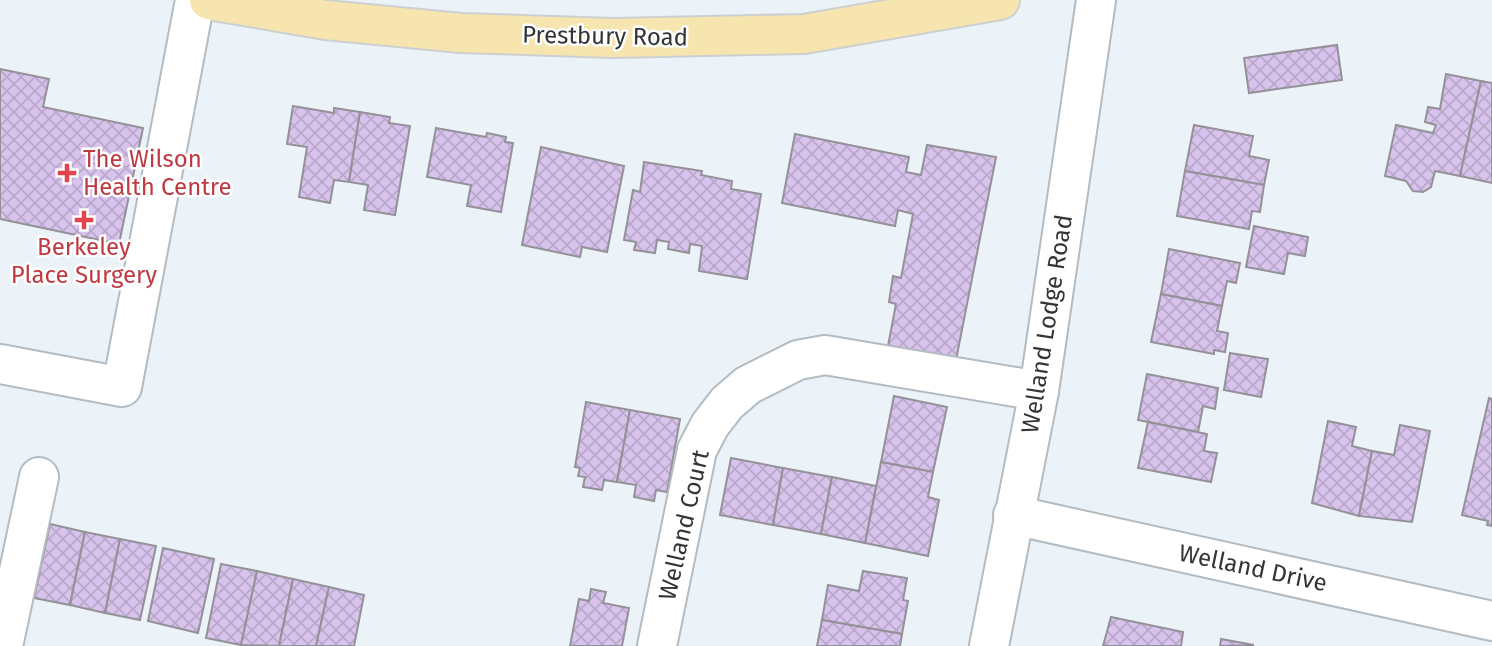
<svg xmlns="http://www.w3.org/2000/svg" width="1492" height="646" font-family="'Fira Sans',sans-serif">
<style>
.building{fill:url(#building-cross-hatch);stroke:#949198;stroke-width:2}
.lines{fill:none;stroke-linecap:round;stroke-linejoin:round}
.minor-casing{stroke:#b5bcc1;stroke-width:42}
.major-casing{stroke:#cecfcf;stroke-width:42}
.minor{stroke:#fff;stroke-width:38}
.major{stroke:#f7e5b0;stroke-width:38}
.health-dot{fill:#e0444e;stroke:#fefefe;stroke-width:2.5}
.labels{text-anchor:middle;stroke-width:5;stroke-linejoin:round;paint-order:stroke}
.street-label{font-size:24px;fill:#323537;stroke:#fefefe}
.health-label{font-size:24px;fill:#be3a42;stroke:#fefefe;text-anchor:start}
</style>
<defs>
<pattern id="building-cross-hatch" width="8" height="8" patternUnits="userSpaceOnUse" patternTransform="scale(1.75)"><rect width="8" height="8" fill="#d7c3ec"/><path d="M0 0l8 8M0 8l8-8" fill="none" stroke="#b9a8cb"/></pattern>
</defs>
<rect width="100%" height="100%" fill="#ebf2f8"/>
<g class="building">
<polygon points="1337,45 1342,80 1249,93 1244,58"/>
<polygon points="0,69 49,79 43,107 143,128 119,244 0,219"/>
<polygon points="1446,74 1481,81 1460,176 1435,171 1431,187 1423,192 1413,191 1406,181 1385,176 1396,125 1433,133 1436,125 1425,122 1428,107 1440,109"/>
<polygon points="1481,81 1492,83 1492,183 1460,176"/>
<polygon points="293,106 334,113 334,108 360,112 349,182 334,180 330,203 299,197 307,147 287,144"/>
<polygon points="360,112 390,117 389,123 410,126 395,215 364,210 368,185 349,182"/>
<polygon points="1194,125 1253,136 1249,156 1269,160 1264,185 1185,171"/>
<polygon points="436,128 486,137 487,133 506,137 505,142 513,143 501,212 467,206 471,185 427,177"/>
<polygon points="795,134 909,157 906,172 921,175 927,145 996,157 956,360 888,346 896,304 889,302 893,276 901,278 913,214 898,210 895,226 782,203"/>
<polygon points="541,147 624,166 607,252 582,247 580,257 522,245"/>
<polygon points="644,162 702,171 701,175 732,181 731,189 761,194 747,279 699,271 702,246 690,244 689,253 668,249 669,242 657,240 655,253 634,250 636,242 624,240 633,190 640,192"/>
<polygon points="1185,171 1264,185 1260,212 1252,211 1249,229 1177,216"/>
<polygon points="1254,226 1308,237 1305,256 1288,253 1284,274 1246,267"/>
<polygon points="1169,249 1240,263 1236,283 1227,281 1222,306 1161,294"/>
<polygon points="1161,294 1222,306 1217,331 1228,333 1225,352 1214,350 1214,354 1151,342"/>
<polygon points="1230,353 1268,359 1261,397 1224,390"/>
<polygon points="1147,374 1218,388 1215,409 1203,406 1198,432 1138,420"/>
<polygon points="894,396 947,407 933,472 881,462"/>
<polygon points="1489,398 1492,399 1492,526 1487,525 1488,521 1462,515"/>
<polygon points="586,402 630,410 617,482 604,480 602,490 583,487 585,477 578,476 580,468 575,467"/>
<polygon points="630,410 680,419 667,492 656,490 654,501 634,497 636,485 617,482"/>
<polygon points="1328,421 1356,427 1352,446 1372,451 1359,516 1312,503"/>
<polygon points="1148,422 1207,434 1204,451 1217,453 1211,482 1138,468"/>
<polygon points="1400,425 1430,431 1412,522 1359,516 1372,451 1394,455"/>
<polygon points="731,458 783,468 773,525 720,515"/>
<polygon points="881,462 933,472 928,497 939,500 928,556 865,543"/>
<polygon points="783,468 832,477 821,534 773,525"/>
<polygon points="832,477 876,486 865,543 821,534"/>
<polygon points="50,524 85,532 70,605 34,598"/>
<polygon points="85,532 120,539 105,613 70,605"/>
<polygon points="120,539 156,546 140,620 105,613"/>
<polygon points="163,548 214,559 198,633 148,621"/>
<polygon points="221,564 257,571 241,645 206,638"/>
<polygon points="257,571 293,579 279,646 241,645"/>
<polygon points="863,571 907,578 903,600 908,601 902,634 822,620 828,585 859,591"/>
<polygon points="293,579 329,587 316,646 279,646"/>
<polygon points="329,587 364,595 354,646 316,646"/>
<polygon points="591,589 606,592 603,603 629,608 622,646 570,646 579,599 589,601"/>
<polygon points="1111,617 1183,632 1181,646 1103,646"/>
<polygon points="822,620 902,634 900,646 817,646"/>
<polygon points="1221,639 1254,645 1220,646"/>
</g>
<g class="lines">
<g class="minor-casing">
<g id="minor">
<polyline points="0,364 122,387 195,0"/>
<polyline points="1013,515 1492,621"/>
<polyline points="3,646 39,477"/>
<polyline points="657,646 697,450 710,425 727,403 748,385 798,360 825,355 1039,391"/>
<polyline points="989,646 1039,391 1096,0"/>
</g>
</g>
<g class="major-casing">
<polyline id="major" points="209,0 326,20 461,33 613,38 804,34 1000,0"/>
</g>
<use href="#minor" class="minor"/>
<use href="#major" class="major"/>
</g>
<g class="health-dot">
<path d="M63.5 162.5h7v7h7v7h-7v7h-7v-7h-7v-7h7z"/>
<path d="M80.5 209.5h7v7h7v7h-7v7h-7v-7h-7v-7h7z"/>
</g>
<g class="labels">
<g class="street-label">
<text transform="translate(605 36) rotate(1)" y="8">Prestbury Road</text>
<text transform="translate(1047 324) rotate(-81)" y="8">Welland Lodge Road</text>
<text transform="translate(684 525) rotate(-77)" y="8">Welland Court</text>
<text transform="translate(1253 568) rotate(12)" y="8">Welland Drive</text>
</g>
<g class="health-label">
<text x="83" y="167">The Wilson<tspan x="83" dy="28">Health Centre</tspan></text>
<text x="84" y="255" text-anchor="middle">Berkeley<tspan x="84" dy="28">Place Surgery</tspan></text>
</g>
</g>
</svg>
